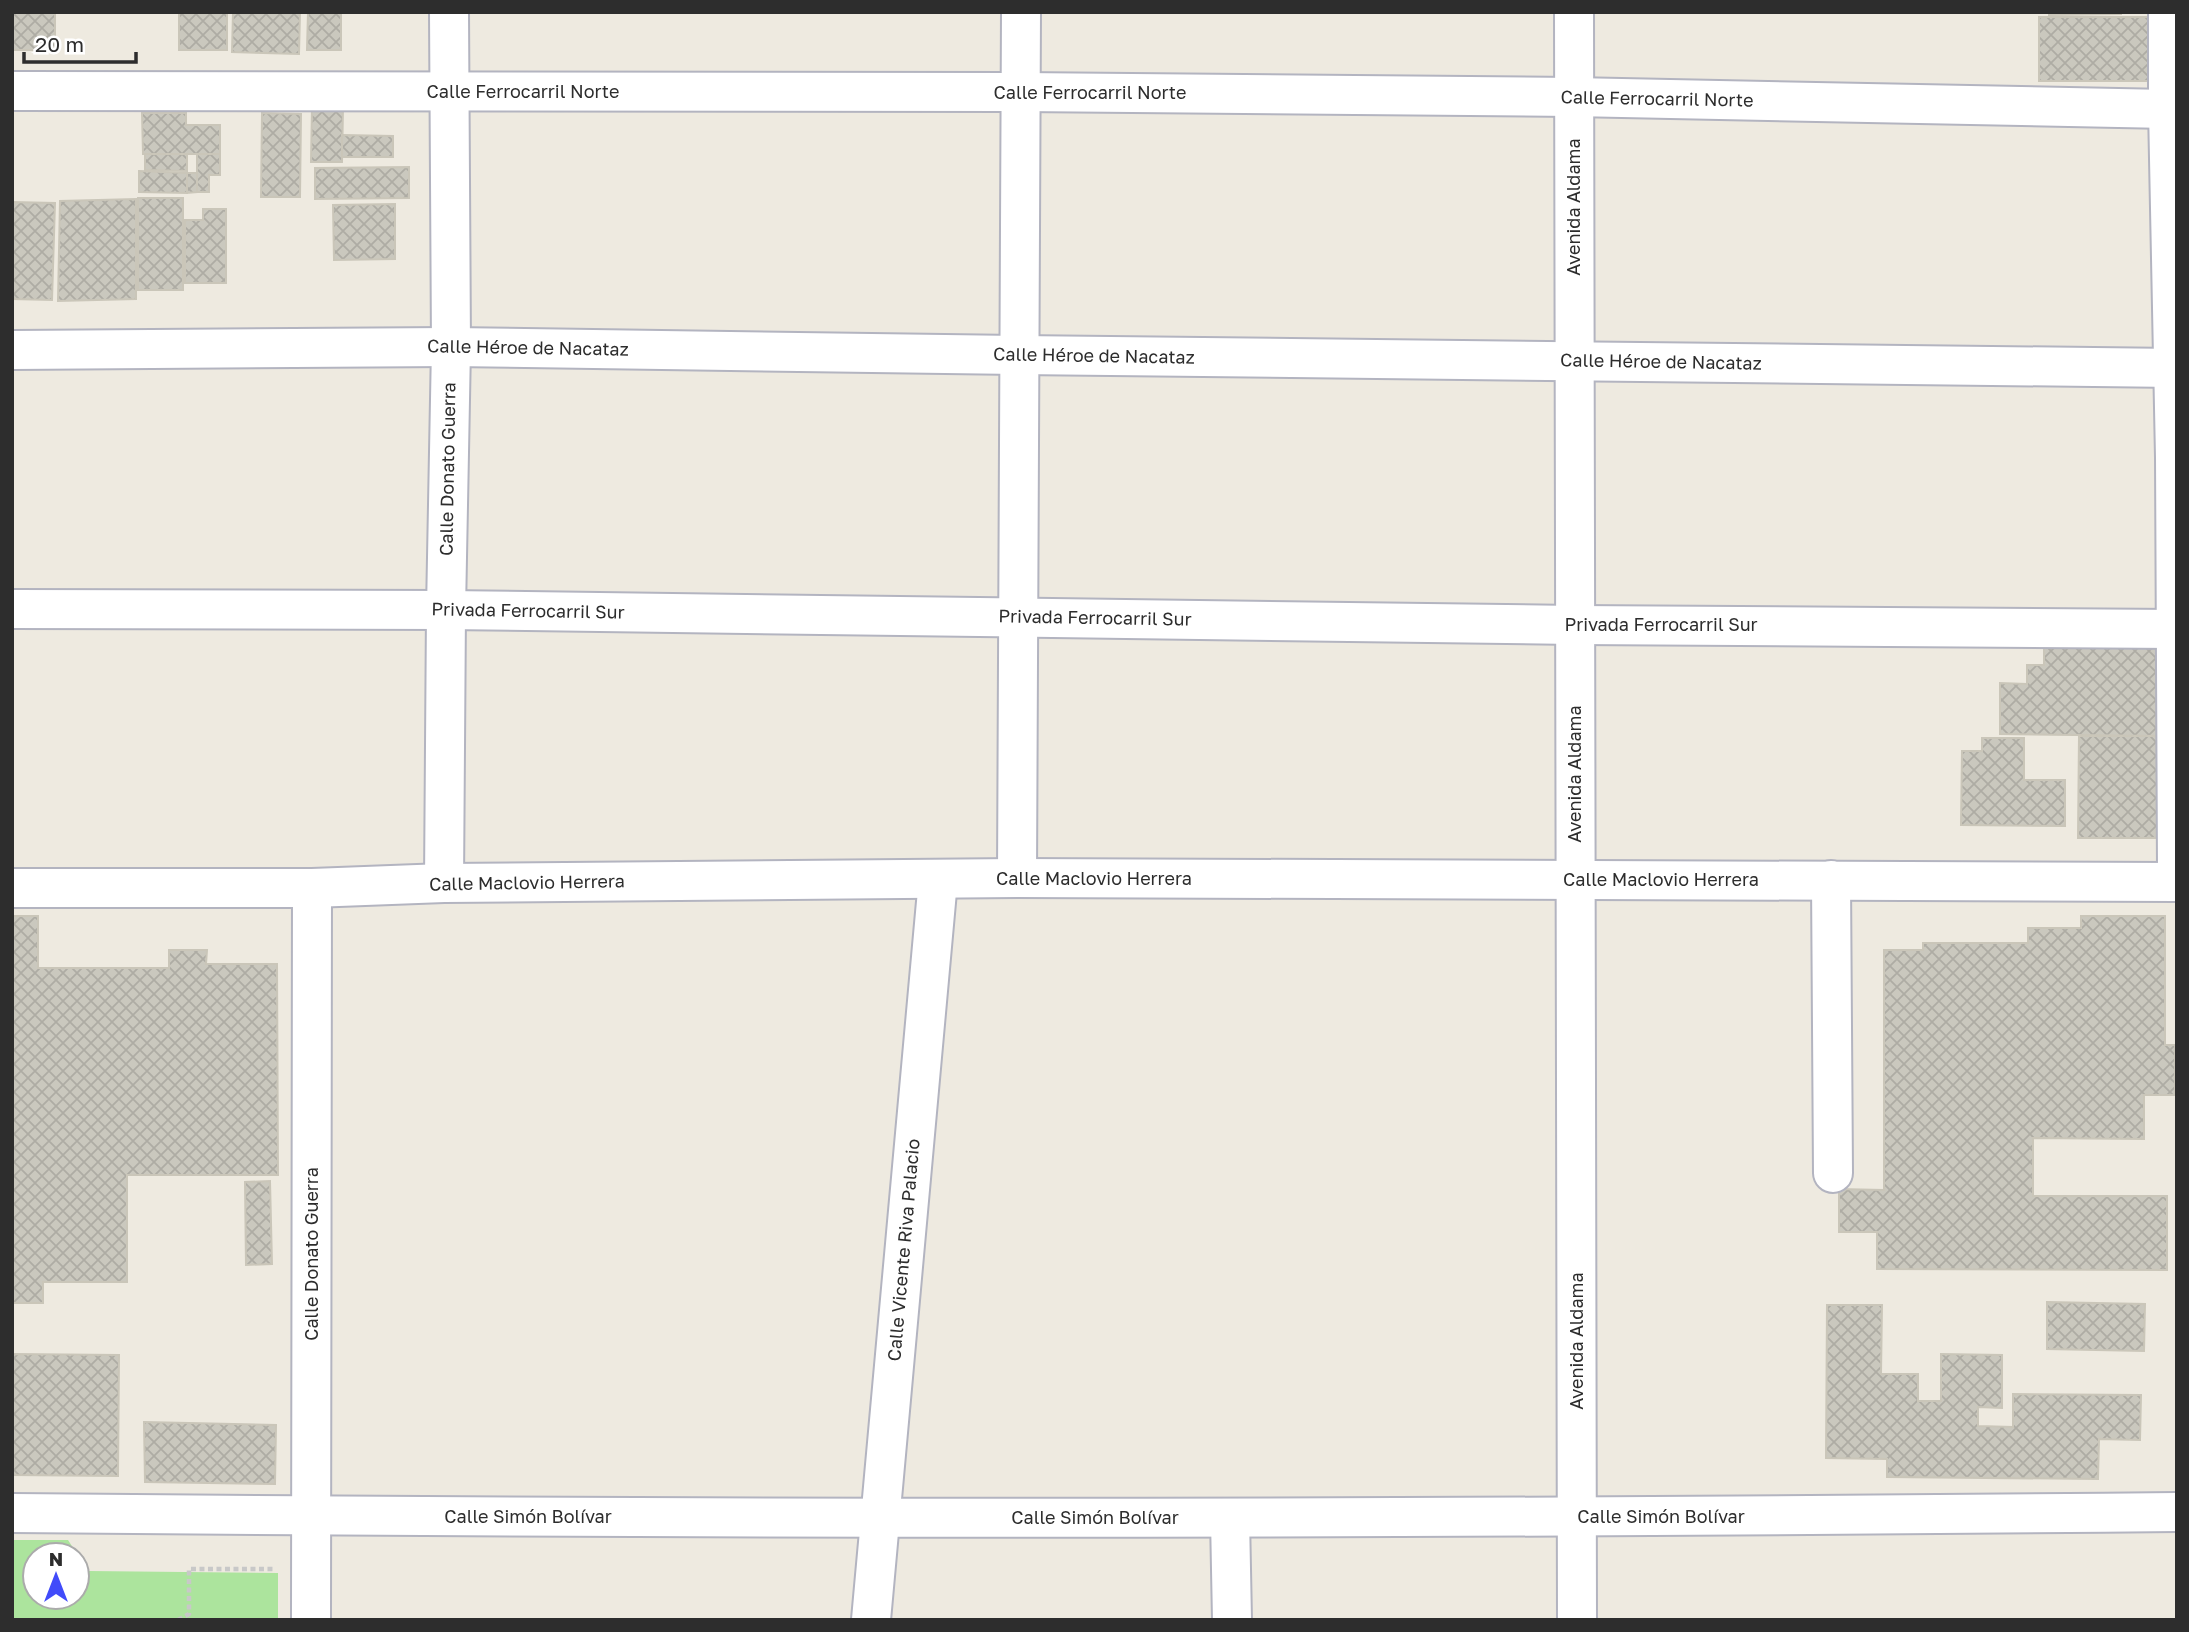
<svg xmlns="http://www.w3.org/2000/svg" width="2189" height="1632" font-family="'Golos Text',sans-serif">
<style>
.park{fill:#ace49d;fill-rule:evenodd}
.building{fill:url(#building-cross-hatch);stroke:#cac6b9;stroke-width:2}
.lines{fill:none;stroke-linecap:round;stroke-linejoin:round}
.minor-casing{stroke:#b3b4c0;stroke-width:42}
.path{stroke:#c8c8c8;stroke-width:4.5;stroke-dasharray:5 3.5;stroke-linecap:butt}
.minor{stroke:#fff;stroke-width:38}
.labels{text-anchor:middle;stroke-width:5;stroke-linejoin:round;paint-order:stroke}
.street-label{font-size:18px;fill:#2d2d2d;stroke:#fff}
</style>
<defs>
<pattern id="building-cross-hatch" width="8" height="8" patternUnits="userSpaceOnUse" patternTransform="scale(1.75)"><rect width="8" height="8" fill="#cac8be"/><path d="M0 0l8 8M0 8l8-8" fill="none" stroke="#aeaca4"/></pattern>
</defs>
<rect width="100%" height="100%" fill="#eeeae0"/>
<path class="park" d="M12,1540H68L88,1571L278,1573V1620H12ZM35,1555H77V1597H35Z"/>
<g class="building">
<rect x="12" y="12" width="43" height="38"/>
<rect x="179" y="12" width="48" height="38"/>
<polygon points="233,12 300,12 299,54 232,52"/>
<polygon points="308,12 341,12 341,50 307,50"/>
<polygon points="2049,12 2121,12 2121,14 2049,15"/>
<rect x="2039" y="17" width="114" height="64"/>
<polygon points="312,107 343,108 342,162 311,162"/>
<polygon points="142,113 186,113 186,125 220,125 220,154 143,154"/>
<polygon points="262,113 301,114 300,197 261,197"/>
<polygon points="342,135 393,136 393,157 342,157"/>
<polygon points="145,154 187,154 187,171 145,170"/>
<polygon points="197,154 220,154 220,175 209,175 209,192 197,192"/>
<polygon points="409,167 409,198 315,199 315,168"/>
<polygon points="139,171 187,173 187,193 139,192"/>
<polygon points="187,173 197,173 197,192 187,193"/>
<rect x="138" y="198" width="45" height="92"/>
<polygon points="136,199 136,299 58,301 60,201"/>
<polygon points="12,202 55,203 52,300 12,299"/>
<polygon points="395,204 395,259 334,260 333,205"/>
<polygon points="203,209 226,209 226,283 185,283 185,220 203,220"/>
<polygon points="2044,640 2160,641 2159,736 2000,734 2000,683 2027,684 2027,665 2044,665"/>
<polygon points="2079,736 2159,736 2158,838 2078,838"/>
<polygon points="1982,738 2024,738 2024,780 2065,780 2065,826 1961,825 1962,751 1982,751"/>
<polygon points="12,916 38,916 38,968 169,968 169,950 207,950 206,964 277,964 278,1175 127,1175 127,1282 43,1282 43,1303 12,1303"/>
<polygon points="2081,916 2165,916 2165,1045 2175,1045 2175,1095 2144,1095 2144,1139 2033,1138 2033,1196 2167,1196 2167,1270 1877,1269 1877,1232 1839,1232 1839,1189 1884,1190 1884,950 1923,950 1923,943 2028,943 2028,928 2081,928"/>
<polygon points="270,1181 272,1264 246,1265 245,1182"/>
<polygon points="2047,1302 2145,1304 2144,1351 2047,1349"/>
<polygon points="1827,1305 1882,1305 1881,1374 1918,1374 1918,1401 1941,1401 1941,1354 2002,1355 2002,1408 1978,1407 1978,1426 2013,1427 2013,1394 2141,1395 2140,1440 2099,1439 2098,1479 1887,1477 1887,1459 1826,1458"/>
<polygon points="12,1354 119,1355 118,1476 12,1475"/>
<polygon points="144,1422 276,1425 275,1484 145,1482"/>
</g>
<g class="lines">
<g class="minor-casing">
<g id="minor">
<polyline points="1574,12 1577,1620"/>
<polyline points="2168,12 2168,109 2175,457 2177,869"/>
<polyline points="12,91 1020,92 1573,97 2168,109"/>
<polyline points="12,350 451,347 1018,355 2177,368"/>
<polyline points="12,609 446,610 1575,625 2177,629"/>
<polyline points="1017,878 1021,12"/>
<polyline points="1831,880 1833,1173"/>
<polyline points="444,883 446,610 451,347 449,12"/>
<polyline points="12,888 312,888 444,883 1017,878 2177,882"/>
<path d="M12,1513C734,1520 1455,1519 2177,1512"/>
<polyline points="1230,1518 1232,1620"/>
<polyline points="311,1620 312,888"/>
<polyline points="871,1620 938,880"/>
</g>
</g>
<polyline class="path" points="178,1620 189,1614 189,1569 274,1569"/>
<use href="#minor" class="minor"/>
</g>
<g class="labels">
<g class="street-label">
<text x="523" y="98">Calle Ferrocarril Norte</text>
<text x="1090" y="99">Calle Ferrocarril Norte</text>
<text transform="translate(1657 99) rotate(1)" y="6">Calle Ferrocarril Norte</text>
<text transform="translate(1574 207) rotate(-90)" y="6">Avenida Aldama</text>
<text transform="translate(528 348) rotate(1)" y="6">Calle Héroe de Nacataz</text>
<text transform="translate(1094 356) rotate(1)" y="6">Calle Héroe de Nacataz</text>
<text transform="translate(1661 362) rotate(1)" y="6">Calle Héroe de Nacataz</text>
<text transform="translate(448 469) rotate(-89)" y="6">Calle Donato Guerra</text>
<text transform="translate(528 611) rotate(1)" y="6">Privada Ferrocarril Sur</text>
<text transform="translate(1095 618) rotate(1)" y="6">Privada Ferrocarril Sur</text>
<text x="1661" y="631">Privada Ferrocarril Sur</text>
<text transform="translate(1575 774) rotate(-90)" y="6">Avenida Aldama</text>
<text x="1094" y="885">Calle Maclovio Herrera</text>
<text x="1661" y="886">Calle Maclovio Herrera</text>
<text transform="translate(527 883) rotate(-1)" y="6">Calle Maclovio Herrera</text>
<text transform="translate(904 1250) rotate(-85)" y="6">Calle Vicente Riva Palacio</text>
<text transform="translate(312 1254) rotate(-90)" y="6">Calle Donato Guerra</text>
<text transform="translate(1577 1341) rotate(-90)" y="6">Avenida Aldama</text>
<text x="528" y="1523">Calle Simón Bolívar</text>
<text x="1661" y="1523">Calle Simón Bolívar</text>
<text x="1095" y="1524">Calle Simón Bolívar</text>
</g>
</g>
<rect width="2189" height="1632" fill="none" stroke="#2d2d2d" stroke-width="28"/>
<g transform="translate(56 1576)"><circle r="33" fill="#ffffff" stroke="#ababab" stroke-width="2"/>
<path d="M0-5L12 26L0 18L-12 26Z" fill="#414bfa"/>
<text y="-10" font-size="19" font-weight="bold" text-anchor="middle" fill="#2d2d2d">N</text>
</g>
<path d="M24 52v10h112v-10" fill="none" stroke="#2d2d2d" stroke-width="3.5"/>
<text x="35" y="52" font-size="21" fill="#2d2d2d" stroke="#ffffff" stroke-width="5" paint-order="stroke">20 m</text>
</svg>
